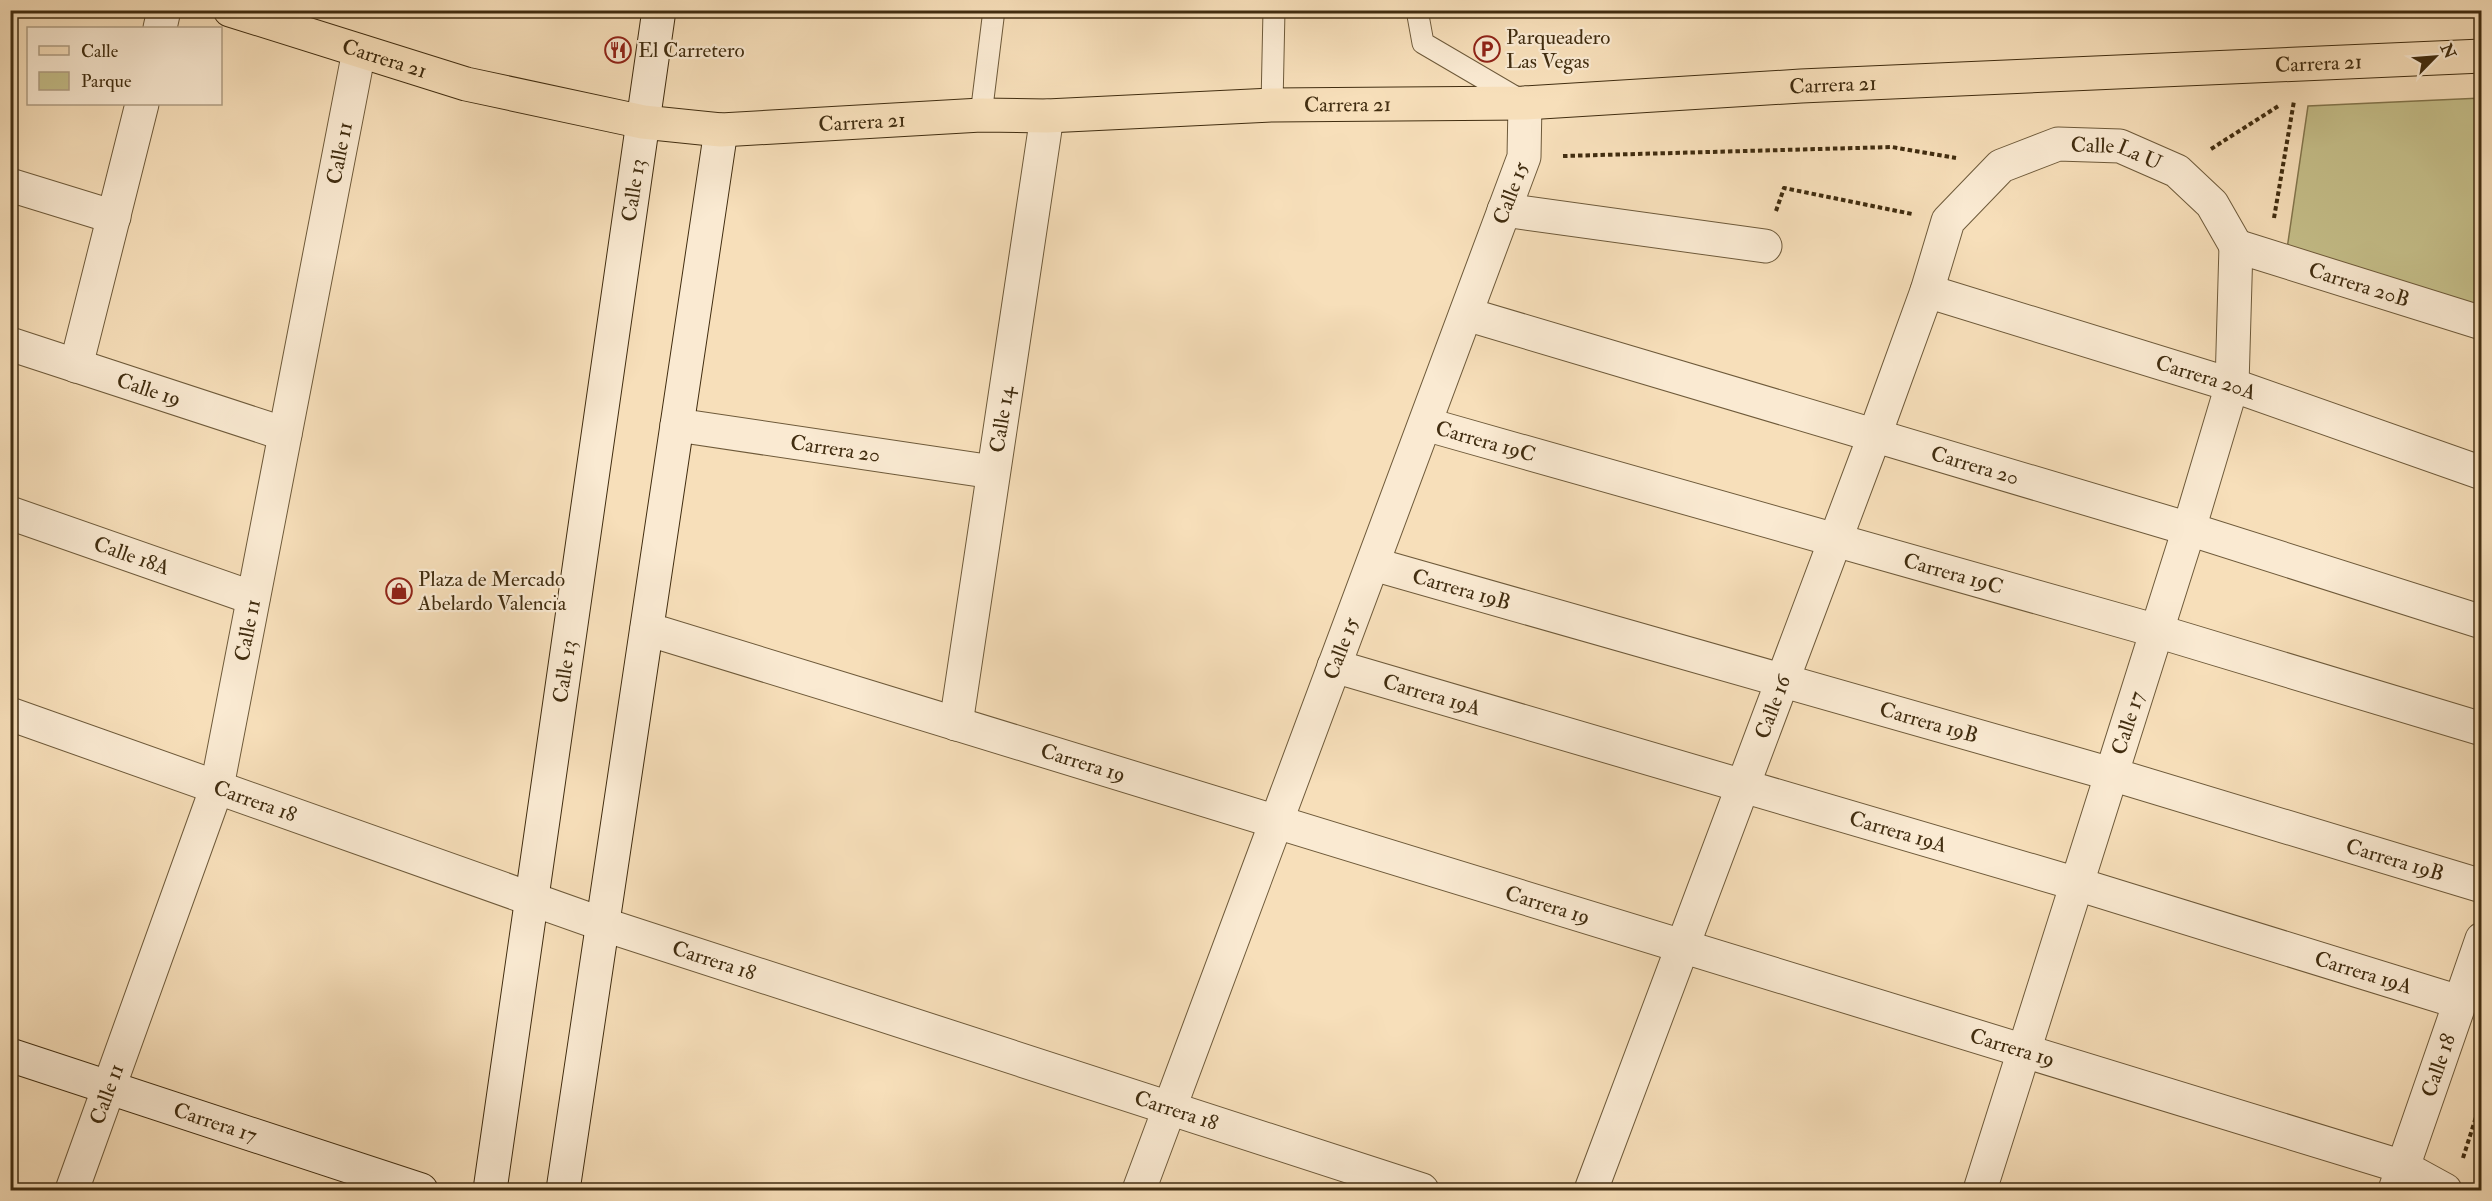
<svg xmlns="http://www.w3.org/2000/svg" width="2492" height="1201" font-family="'IM FELL Double Pica',serif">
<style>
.green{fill:#c5bf8a;stroke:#83764d;stroke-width:1.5}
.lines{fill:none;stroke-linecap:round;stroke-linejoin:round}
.lane-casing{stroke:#6e5a3a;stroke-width:23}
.street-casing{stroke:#6e5a3a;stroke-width:35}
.secondary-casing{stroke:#412d10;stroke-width:35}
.primary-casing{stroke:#412d10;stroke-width:35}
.path{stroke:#412d10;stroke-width:4;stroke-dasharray:4.5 3;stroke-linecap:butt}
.lane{stroke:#faead2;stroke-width:21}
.street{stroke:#faead2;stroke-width:33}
.secondary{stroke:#faead2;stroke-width:33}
.primary{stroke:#f7dfba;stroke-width:33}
.labels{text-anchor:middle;stroke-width:4.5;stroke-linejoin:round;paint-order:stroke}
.poi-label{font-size:21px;fill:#412d10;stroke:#faead2;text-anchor:start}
.street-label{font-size:21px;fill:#412d10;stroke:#faead2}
</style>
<rect width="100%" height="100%" fill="#f7dfba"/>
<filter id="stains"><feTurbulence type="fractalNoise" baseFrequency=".00333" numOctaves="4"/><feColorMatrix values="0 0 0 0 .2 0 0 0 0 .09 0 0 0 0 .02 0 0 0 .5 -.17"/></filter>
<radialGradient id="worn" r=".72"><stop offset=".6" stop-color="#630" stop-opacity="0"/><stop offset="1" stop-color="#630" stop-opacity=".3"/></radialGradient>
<polygon class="green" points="2481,98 2481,310 2287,249 2308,106"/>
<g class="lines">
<g class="lane-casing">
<g id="lane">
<polyline points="1417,10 1423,43 1522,101"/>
<polyline points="1272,105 1274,10"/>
<polyline points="981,115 994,10"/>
</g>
</g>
<g class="street-casing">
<g id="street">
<polyline points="160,28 164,10"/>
<polyline points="10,185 114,217"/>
<polyline points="1504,210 1765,246"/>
<path id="s1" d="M2236,246L2482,323"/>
<path id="s2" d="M1927,291L2232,385L2482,473"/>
<path id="s3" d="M1466,314L2189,529L2482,622"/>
<path id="s4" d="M10,344L285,434"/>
<polyline points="76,366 142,104"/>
<path id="s5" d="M1425,424L2157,631L2482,729"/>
<path id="s6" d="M677,425L993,472"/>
<path id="s7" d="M10,513L253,598"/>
<path id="s8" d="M1373,564L2111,774L2482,886"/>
<path id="s9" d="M647,629L2403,1167L2445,1190"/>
<path id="s10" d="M1334,666L2077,884L2459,1002"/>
<path id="s11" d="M10,714L602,924L1422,1190"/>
<path id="s12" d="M956,724L1047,116"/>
<path id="s13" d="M72,1190L217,787L359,51"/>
<path id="s14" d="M1139,1190L1524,157L1525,103"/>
<path id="s15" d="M1591,1190L1874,437L1927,291L1948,221L2001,166L2058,144L2120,146L2177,171L2212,204L2236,246"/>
<path id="s16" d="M1980,1190L2189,529L2232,385L2236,246"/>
<path id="s17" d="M2395,1190L2482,939"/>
</g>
</g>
<g class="secondary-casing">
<g id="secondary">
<path id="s18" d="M10,1055L421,1190"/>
<path id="s19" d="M490,1190L659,10"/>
<polyline points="563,1190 721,130"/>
</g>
</g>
<g class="primary-casing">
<g id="primary">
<path id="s20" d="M230,10L466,84L643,122L721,130L981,115L1047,116L1272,105L1525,103L1801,86L2482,56"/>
</g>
</g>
<g class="path">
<polyline points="2211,149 2280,105"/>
<polyline points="1563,156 1892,147 1956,158"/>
<polyline points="1776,211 1784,188 1912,214"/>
<polyline points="2274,218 2294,101"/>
<polyline points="2463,1158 2482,1098"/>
</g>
<use href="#lane" class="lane"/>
<use href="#street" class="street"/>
<use href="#secondary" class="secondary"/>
<use href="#primary" class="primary"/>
</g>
<defs>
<g id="parking-ring" transform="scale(1.35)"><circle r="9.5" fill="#faead2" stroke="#8f2418" stroke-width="1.5"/><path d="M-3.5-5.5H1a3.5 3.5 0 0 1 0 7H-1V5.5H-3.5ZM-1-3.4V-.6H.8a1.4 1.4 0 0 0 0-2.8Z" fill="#8f2418"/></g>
<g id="restaurant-ring" transform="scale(1.35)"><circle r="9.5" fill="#faead2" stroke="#8f2418" stroke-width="1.5"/><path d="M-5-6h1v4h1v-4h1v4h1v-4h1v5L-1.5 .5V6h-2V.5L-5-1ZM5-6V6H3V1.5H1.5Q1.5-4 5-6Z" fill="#8f2418"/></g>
<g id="shop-ring" transform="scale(1.35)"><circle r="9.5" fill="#faead2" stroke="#8f2418" stroke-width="1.5"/><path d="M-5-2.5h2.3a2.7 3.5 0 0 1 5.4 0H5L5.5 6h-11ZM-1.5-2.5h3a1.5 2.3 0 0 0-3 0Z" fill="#8f2418"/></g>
</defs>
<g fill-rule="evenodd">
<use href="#parking-ring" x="1487" y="49"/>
<use href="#restaurant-ring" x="618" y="50"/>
<use href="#shop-ring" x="399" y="591"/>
</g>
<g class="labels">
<g class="poi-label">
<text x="1506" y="44">Parqueadero<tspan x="1506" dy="24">Las Vegas</tspan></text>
<text x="638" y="57">El Carretero</text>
<text x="418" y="586">Plaza de Mercado<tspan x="418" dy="24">Abelardo Valencia</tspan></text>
</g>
<g class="street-label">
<text dy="7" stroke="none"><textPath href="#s20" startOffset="162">Carrera 21</textPath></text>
<text dy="7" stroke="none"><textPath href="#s20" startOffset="2106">Carrera 21</textPath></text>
<text dy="7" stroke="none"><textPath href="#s20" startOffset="1620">Carrera 21</textPath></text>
<text dy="7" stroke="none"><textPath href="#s20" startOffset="1134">Carrera 21</textPath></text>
<text dy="7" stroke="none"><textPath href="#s20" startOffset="648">Carrera 21</textPath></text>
<text dy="7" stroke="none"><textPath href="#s13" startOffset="1074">Calle 11</textPath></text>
<text dy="7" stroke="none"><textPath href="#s15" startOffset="1230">Calle La U</textPath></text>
<text dy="7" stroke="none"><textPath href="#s19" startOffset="1010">Calle 13</textPath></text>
<text dy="7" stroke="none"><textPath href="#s14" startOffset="1064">Calle 15</textPath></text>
<text dy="7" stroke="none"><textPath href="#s1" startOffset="129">Carrera 20B</textPath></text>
<text dy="7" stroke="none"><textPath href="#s2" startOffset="292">Carrera 20A</textPath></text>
<text dy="7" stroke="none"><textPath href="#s4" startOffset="146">Calle 19</textPath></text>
<text dy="7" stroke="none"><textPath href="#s12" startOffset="308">Calle 14</textPath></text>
<text dy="7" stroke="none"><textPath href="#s5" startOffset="63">Carrera 19C</textPath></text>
<text dy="7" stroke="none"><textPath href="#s6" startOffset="160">Carrera 20</textPath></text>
<text dy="7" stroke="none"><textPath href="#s3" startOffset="531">Carrera 20</textPath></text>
<text dy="7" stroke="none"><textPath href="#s7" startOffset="129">Calle 18A</textPath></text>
<text dy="7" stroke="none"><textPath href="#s5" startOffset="549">Carrera 19C</textPath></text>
<text dy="7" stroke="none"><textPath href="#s8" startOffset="92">Carrera 19B</textPath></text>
<text dy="7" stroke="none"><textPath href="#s13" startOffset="588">Calle 11</textPath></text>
<text dy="7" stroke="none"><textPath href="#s14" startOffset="578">Calle 15</textPath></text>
<text dy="7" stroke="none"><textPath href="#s19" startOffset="524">Calle 13</textPath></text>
<text dy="7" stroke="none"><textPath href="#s10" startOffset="102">Carrera 19A</textPath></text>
<text dy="7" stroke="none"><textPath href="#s15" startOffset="516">Calle 16</textPath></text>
<text dy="7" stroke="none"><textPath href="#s16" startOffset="490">Calle 17</textPath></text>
<text dy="7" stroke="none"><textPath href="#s8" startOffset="578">Carrera 19B</textPath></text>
<text dy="7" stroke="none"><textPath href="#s9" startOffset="456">Carrera 19</textPath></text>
<text dy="7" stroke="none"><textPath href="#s11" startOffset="260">Carrera 18</textPath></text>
<text dy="7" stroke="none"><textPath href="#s10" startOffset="588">Carrera 19A</textPath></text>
<text dy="7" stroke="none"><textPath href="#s8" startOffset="1064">Carrera 19B</textPath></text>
<text dy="7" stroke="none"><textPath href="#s9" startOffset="942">Carrera 19</textPath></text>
<text dy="7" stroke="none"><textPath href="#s11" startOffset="746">Carrera 18</textPath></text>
<text dy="7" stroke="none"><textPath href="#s10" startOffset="1074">Carrera 19A</textPath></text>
<text dy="7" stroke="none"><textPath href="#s9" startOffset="1428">Carrera 19</textPath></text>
<text dy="7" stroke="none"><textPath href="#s17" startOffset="132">Calle 18</textPath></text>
<text dy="7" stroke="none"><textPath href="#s13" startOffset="102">Calle 11</textPath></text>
<text dy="7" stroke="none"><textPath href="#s11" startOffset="1232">Carrera 18</textPath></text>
<text dy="7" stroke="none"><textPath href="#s18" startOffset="216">Carrera 17</textPath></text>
</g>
</g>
<rect width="2492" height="1201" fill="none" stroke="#f7dfba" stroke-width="36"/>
<rect x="12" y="12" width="2468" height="1177" fill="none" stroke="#412d10" stroke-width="3"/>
<rect x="18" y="18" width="2456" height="1165" fill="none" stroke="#412d10" stroke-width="1.5"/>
<rect x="27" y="27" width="195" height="78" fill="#faead2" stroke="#b09e84" stroke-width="1.5"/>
<rect x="39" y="46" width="30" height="9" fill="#f7dfba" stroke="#b09e84" stroke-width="1.5"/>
<text x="81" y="57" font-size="18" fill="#412d10">Calle</text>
<rect x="39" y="72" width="30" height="18" fill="#c5bf8a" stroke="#b09e84" stroke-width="1.5"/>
<text x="81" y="87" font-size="18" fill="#412d10">Parque</text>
<g transform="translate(2435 57) rotate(65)" stroke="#faead2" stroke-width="4.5" paint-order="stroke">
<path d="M0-4.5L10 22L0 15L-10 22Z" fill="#412d10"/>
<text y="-9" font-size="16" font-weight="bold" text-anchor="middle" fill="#412d10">N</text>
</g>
<rect width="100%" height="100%" filter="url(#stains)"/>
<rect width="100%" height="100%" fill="url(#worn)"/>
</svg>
